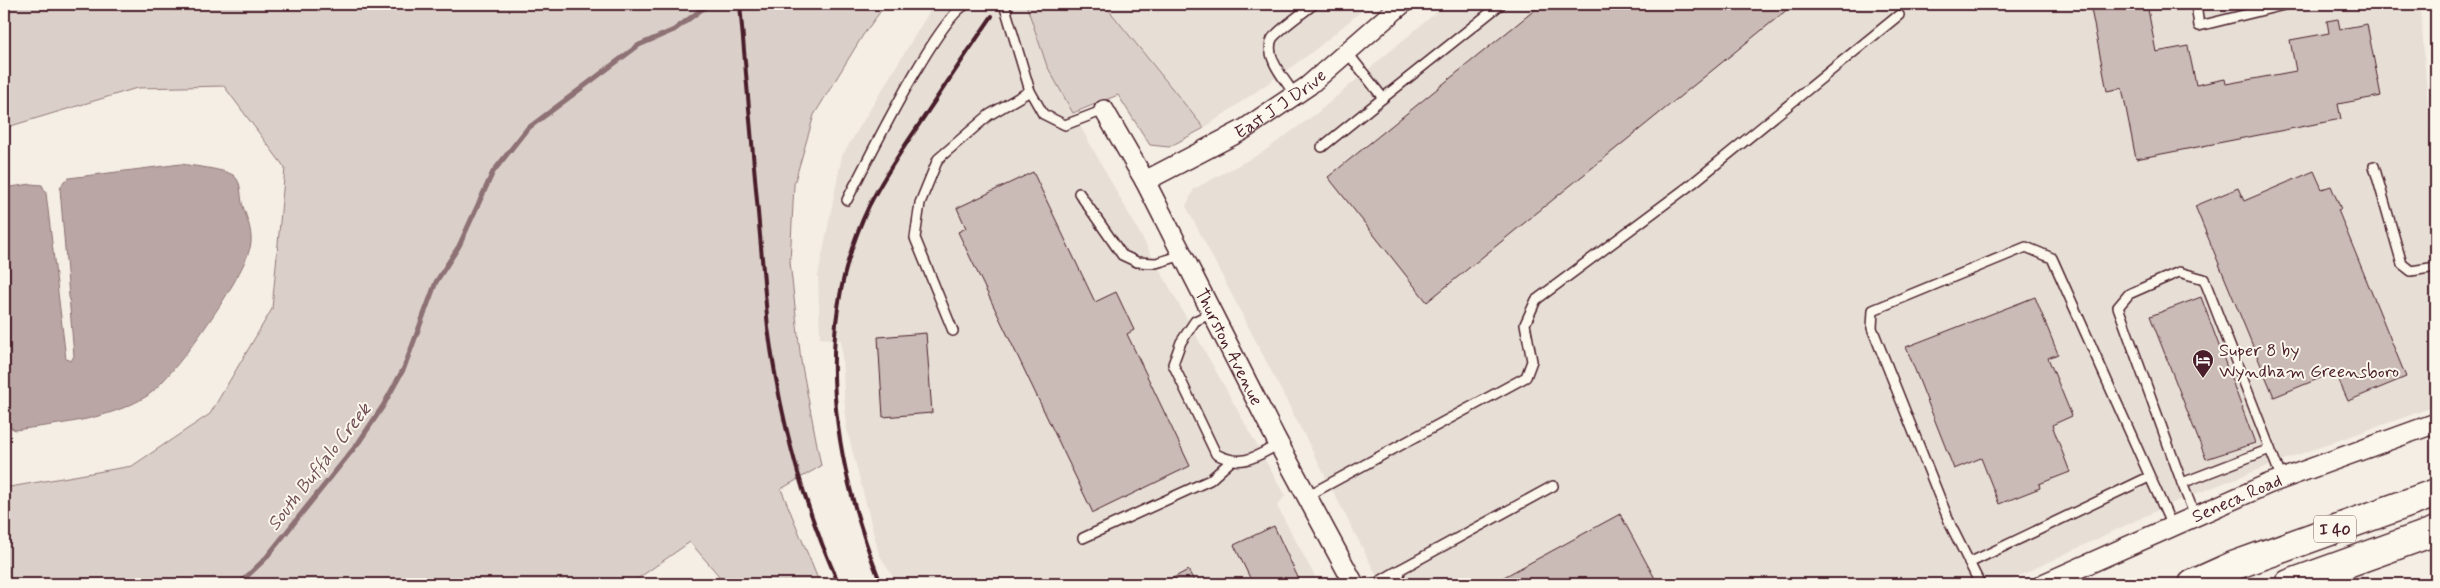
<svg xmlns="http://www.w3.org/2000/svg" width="2440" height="588" font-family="Mynerve,sans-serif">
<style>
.built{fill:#e7dfd6}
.green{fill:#dbd0c9;stroke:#92787a}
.water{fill:#baa7a5;stroke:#8d7174}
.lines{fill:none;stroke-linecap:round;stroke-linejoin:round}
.stream{stroke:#8d7174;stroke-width:5}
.building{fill:#cabbb6;stroke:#4a1f2b}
.lane-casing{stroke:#4a1f2b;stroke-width:12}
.street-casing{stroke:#4a1f2b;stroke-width:22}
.highway-casing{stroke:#4a1f2b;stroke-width:31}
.lane{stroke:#fbf7ec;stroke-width:9}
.street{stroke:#fbf7ec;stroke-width:19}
.highway{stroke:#fbf7ec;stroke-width:28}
.rail{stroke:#4a1f2b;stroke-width:4}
.labels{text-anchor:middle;stroke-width:4;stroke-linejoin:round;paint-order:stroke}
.shield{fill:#fbf7ec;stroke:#7f6065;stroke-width:1}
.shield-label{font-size:16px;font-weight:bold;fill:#4a1f2b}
.street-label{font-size:18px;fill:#4a1f2b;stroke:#fbf7ec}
.poi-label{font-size:18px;fill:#4a1f2b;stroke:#fbf7ec;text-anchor:start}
.water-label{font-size:19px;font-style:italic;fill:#714f56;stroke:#fbf7ec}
</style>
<rect width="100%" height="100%" fill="#f4eee4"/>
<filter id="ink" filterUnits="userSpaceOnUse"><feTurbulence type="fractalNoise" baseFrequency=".02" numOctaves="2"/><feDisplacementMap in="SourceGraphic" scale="10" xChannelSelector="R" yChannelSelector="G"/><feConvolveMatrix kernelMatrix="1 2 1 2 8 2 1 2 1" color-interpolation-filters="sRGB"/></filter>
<g filter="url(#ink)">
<g class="built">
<polygon points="934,4 1026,4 1047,66 1285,496 1277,506 1319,584 897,584 879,554 846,426 841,340 820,338 818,276 842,156"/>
<polygon points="1104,4 1370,4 1311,53 1204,128"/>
<polygon points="1446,4 2420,4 2436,205 2436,406 2289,458 2177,501 2002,584 1381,584 1186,206 1194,189 1263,152 1317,113"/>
</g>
<g class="green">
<polygon points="4,4 886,4 863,35 814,115 794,184 790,262 801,361 821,466 781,489 820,584 726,584 690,542 630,584 4,584 4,488 132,466 210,414 272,309 285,168 224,86 137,88 4,128"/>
<polygon points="1026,4 1104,4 1204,128 1169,147 1150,145 1118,95 1073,113 1047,66"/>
</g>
<path class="water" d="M181,164C193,166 223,169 233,175C242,182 240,192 242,203C246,217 252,228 251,243C247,274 173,378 147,396C108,420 59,424 15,430L10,427L4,379V188L31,184L42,185L46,193L66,359L71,361L74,356L60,189L64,181L69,178Z"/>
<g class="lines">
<polyline class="stream" points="239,584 265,559 359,442 383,406 404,368 436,282 459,246 493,172 527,129 639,45 674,30 709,4"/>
</g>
<g class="building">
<polygon points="1542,4 1794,4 1427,302 1328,177"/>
<polygon points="2090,4 2147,4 2156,52 2188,46 2196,85 2225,79 2226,84 2296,71 2290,40 2329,33 2327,21 2338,19 2340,29 2367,24 2381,96 2338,104 2341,119 2136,159 2122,88 2107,91"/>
<polygon points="2314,171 2322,189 2331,186 2341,209 2338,210 2406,377 2348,401 2335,372 2274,397 2195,206 2238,188 2244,201"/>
<polygon points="1033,172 1095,302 1116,292 1134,330 1127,334 1190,466 1093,513 958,232 966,228 957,208"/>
<polygon points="2035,297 2058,354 2048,358 2072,416 2052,425 2070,472 2039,484 2040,488 1999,504 1981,458 1954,469 1906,347"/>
<polygon points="2201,297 2255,443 2206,459 2150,316"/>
<polygon points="926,333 932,413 883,417 878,337"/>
<polygon points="1620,514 1658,584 1491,584"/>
<polygon points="1274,526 1301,584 1253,584 1234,545"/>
<polygon points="1188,570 1196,584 1162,584"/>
</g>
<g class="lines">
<g class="lane-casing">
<g id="lane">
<polyline points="1004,4 1030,91"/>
<polyline points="2196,4 2199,26 2288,4"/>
<polyline points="1347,52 1383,98 1501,4"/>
<path d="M1295,95C1286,81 1264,57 1272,39C1276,32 1305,11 1314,4"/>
<polyline points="1322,147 1383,98"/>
<polyline points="2374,166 2402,264 2411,271 2436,267"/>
<polyline points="1079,193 1122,255 1137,262 1156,263 1183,255"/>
<path d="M847,200C865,166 938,16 967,4"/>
<path d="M1212,313L1195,321L1181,342L1173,364L1216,454C1243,468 1255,457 1279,444"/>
<polyline points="953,331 915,238 920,203 938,159 989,115 1030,91 1043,114 1065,125 1104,110"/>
<polyline points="2182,483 2118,307 2129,294 2179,272 2204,279 2270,449"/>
<polyline points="1307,496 1526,377 1532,361 1525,324 1536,300 1693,183 1899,15"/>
<polyline points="2195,516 2182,483 2270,449 2282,479"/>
<polyline points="1083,538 1210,480 1230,462"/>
<polyline points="1969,563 2149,477"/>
<polyline points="1375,584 1401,569"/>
<polyline points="1396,584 1401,569 1553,486"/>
<polyline points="1980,584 1951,526 1872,328 1873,310 2026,247 2052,258 2172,526"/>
</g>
</g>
<g class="street-casing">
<g id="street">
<path id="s1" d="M1104,110L1145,181L1275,437L1354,584"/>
<path id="s2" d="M1145,181L1243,130L1308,86L1402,4"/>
<path id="s3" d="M2043,584L2268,484L2436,423"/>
</g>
</g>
<g class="highway-casing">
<g id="highway">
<polyline points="2193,584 2233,566 2436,493"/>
<polyline points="2289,584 2436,531"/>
</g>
</g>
<use href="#lane" class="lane"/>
<use href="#street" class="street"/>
<use href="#highway" class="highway"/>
<g class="rail">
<path d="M740,4L768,328C780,418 801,501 839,584"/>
<path d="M881,584C833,462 810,329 869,206C883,177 902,150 920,123C944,87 968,51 992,16"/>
</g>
</g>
</g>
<defs>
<g id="hotel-pin" transform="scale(1.125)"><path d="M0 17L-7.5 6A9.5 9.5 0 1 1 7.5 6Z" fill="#4a1f2b" stroke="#fbf7ec"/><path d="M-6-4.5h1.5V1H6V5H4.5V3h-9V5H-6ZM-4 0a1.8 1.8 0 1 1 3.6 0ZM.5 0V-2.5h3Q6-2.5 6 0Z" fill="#fff"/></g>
</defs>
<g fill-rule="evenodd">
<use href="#hotel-pin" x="2203" y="360"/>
</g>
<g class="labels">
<rect class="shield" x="2314" y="515.5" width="42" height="27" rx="4"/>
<g class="shield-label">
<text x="2335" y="535">I 40</text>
</g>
<g class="street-label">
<text dy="6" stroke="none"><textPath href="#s2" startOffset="156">East J J Drive</textPath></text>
<text dy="6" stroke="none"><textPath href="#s1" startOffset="268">Thurston Avenue</textPath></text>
<text dy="6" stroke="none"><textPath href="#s3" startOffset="212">Seneca Road</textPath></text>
</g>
<g class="poi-label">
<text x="2219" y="356">Super 8 by<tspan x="2219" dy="21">Wyndham Greensboro</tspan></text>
</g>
<g class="water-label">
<text transform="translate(318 466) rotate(-52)" y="7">South Buffalo Creek</text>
</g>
</g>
<rect width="2440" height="588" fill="none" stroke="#fbf7ec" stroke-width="20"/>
<rect x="10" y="10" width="2420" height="568" fill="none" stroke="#4a1f2b" stroke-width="2" filter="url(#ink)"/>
</svg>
